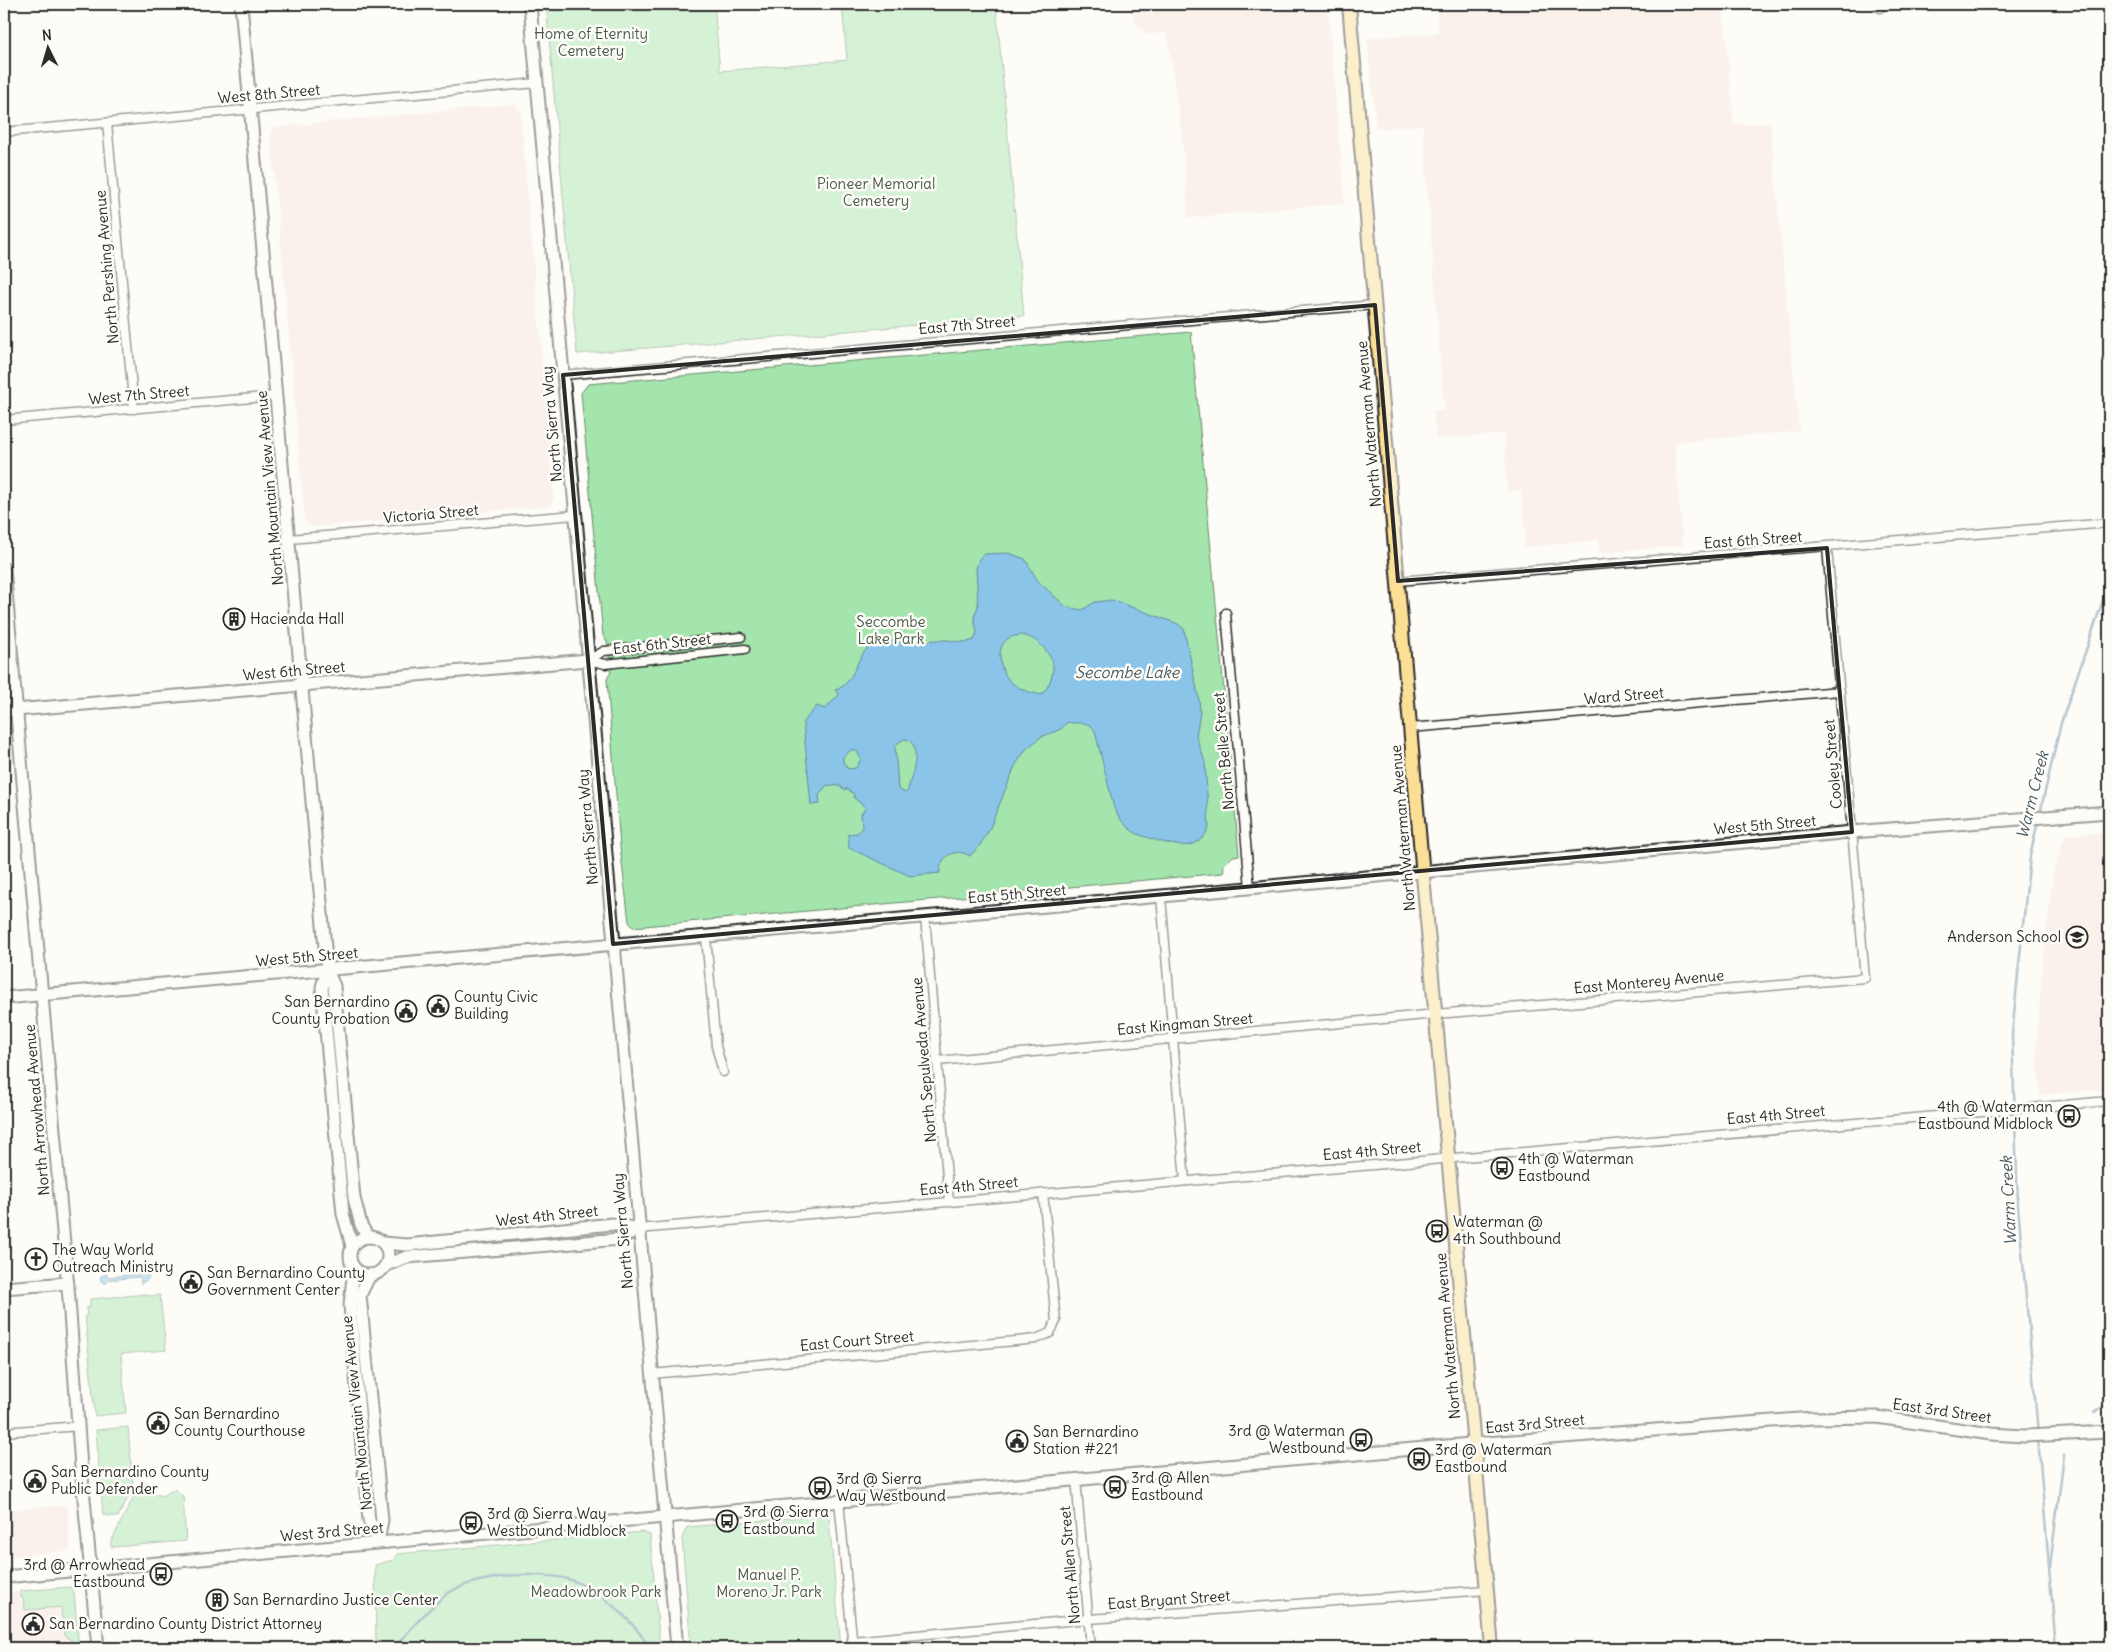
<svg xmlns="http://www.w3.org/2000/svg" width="2113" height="1652" font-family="Delius,sans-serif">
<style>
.built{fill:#f6e5db}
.green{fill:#a4e5ad;stroke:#68886c}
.water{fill:#8ac5e9;stroke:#64879d;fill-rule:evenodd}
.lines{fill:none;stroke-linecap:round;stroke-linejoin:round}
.stream{stroke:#64879d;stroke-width:2.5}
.street-casing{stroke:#2b2b2b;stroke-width:11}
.secondary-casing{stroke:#2b2b2b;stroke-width:15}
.primary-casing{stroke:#2b2b2b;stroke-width:16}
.street{stroke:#fdfcf7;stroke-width:8}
.secondary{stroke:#fdfcf7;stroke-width:11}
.primary{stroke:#fbdf96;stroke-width:12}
.marked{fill:none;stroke:#2b2b2b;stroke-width:4;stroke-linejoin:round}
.labels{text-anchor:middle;stroke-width:5;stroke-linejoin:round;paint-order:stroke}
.park-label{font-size:15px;fill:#495a4c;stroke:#fdfcf7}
.street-label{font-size:15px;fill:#2b2b2b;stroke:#fdfcf7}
.poi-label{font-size:15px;fill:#2b2b2b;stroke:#fdfcf7;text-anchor:start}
.water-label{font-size:16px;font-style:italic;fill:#485964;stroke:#fdfcf7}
</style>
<rect width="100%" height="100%" fill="#fdfcf7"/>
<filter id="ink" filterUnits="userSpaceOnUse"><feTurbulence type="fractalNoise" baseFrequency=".02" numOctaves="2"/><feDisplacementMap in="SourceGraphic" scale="10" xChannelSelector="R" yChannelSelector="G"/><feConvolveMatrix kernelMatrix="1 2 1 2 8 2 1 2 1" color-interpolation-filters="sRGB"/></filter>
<g filter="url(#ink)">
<g class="built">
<polygon points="1128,4 1327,4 1345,203 1188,218 1183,144 1167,33 1146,34 1135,23"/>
<polygon points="1436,4 1723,4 1734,125 1770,122 1799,431 1674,442 1683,545 1600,553 1598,540 1524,547 1525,530 1521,490 1507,492 1504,434 1436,439 1433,411 1444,411 1423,125 1376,129 1367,38 1439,33"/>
<polygon points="515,104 520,108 554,497 551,506 311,527 305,521 271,132 275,127"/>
<polygon points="2109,832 2109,1089 2040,1095 2037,1045 2042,971 2054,869 2066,835"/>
<polygon points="67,1505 70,1549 67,1551 4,1557 4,1510"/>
<polygon points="70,1587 74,1591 79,1648 4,1648 4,1593"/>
</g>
<g class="green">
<polygon points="546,4 714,4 720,71 847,60 842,4 996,4 1024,316 577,354"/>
<polygon points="1191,332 1239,855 1233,856 1224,865 1223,873 633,927 629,922 620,846 607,679 611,672 607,641 603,636 581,393 588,384"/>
<polygon points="147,1294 148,1296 160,1295 166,1350 121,1354 126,1413 95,1416 85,1316 87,1315 86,1308 90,1307 90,1299"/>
<polygon points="128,1427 133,1488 118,1517 103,1515 96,1430"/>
<polygon points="150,1486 148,1491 163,1496 174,1489 183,1496 186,1541 112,1547 110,1544 138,1488"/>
<polygon points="825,1515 829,1519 841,1648 691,1648 682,1538 687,1527"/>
<polygon points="643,1532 650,1535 660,1648 376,1648 375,1565 393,1560 397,1554"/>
<polygon points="70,1587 74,1591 79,1648 74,1648 70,1639 64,1636 61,1607 25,1610 23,1598 21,1597 20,1591"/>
</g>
<g class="water">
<path d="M1008,553L1025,559L1038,581L1066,607L1082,610L1095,602L1112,600L1165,619L1178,624L1184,629L1199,699L1200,712L1196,736L1205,762L1209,828C1198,851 1180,847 1159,841C1150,838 1139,836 1131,830C1123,824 1118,816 1114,808L1095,731C1088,719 1079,725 1067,722L1061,729L1041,737L1026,749L1015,766L989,830L980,845L970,856C956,847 939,856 940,873L910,876L849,848L848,834L858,833L862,827L861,814L865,809L864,806L854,798V794L846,788L845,790L840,786L827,785L819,795L820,804L811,805L803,722L817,706L825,709L838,696L839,693L835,690C856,685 855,652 874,644C887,638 898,642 912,642C924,642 935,639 947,640C956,641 965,644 974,640L977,633L974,617L978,606L976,568L979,559L985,554ZM1020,635C1034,636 1048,649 1052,662C1056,672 1048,689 1041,695C1030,692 1022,691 1012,683C1001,674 993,648 1009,638C1012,636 1017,636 1020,635ZM904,739L909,740C922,751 911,776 908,790L905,793L898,789L895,745ZM851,750H856L861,759L856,768L848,769L843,762V757Z"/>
<polygon points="139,1268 145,1269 149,1274 148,1279 141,1284 140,1277 107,1280 107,1283 104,1283 101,1281 100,1277 103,1275 107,1274 107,1277 140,1274"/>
</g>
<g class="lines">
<g class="stream">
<polyline points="2040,813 2061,723 2109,583"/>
<polyline points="2094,1413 2109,1402"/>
<polyline points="2038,1433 2018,1206 2012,1034 2030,856 2038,821"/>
<polyline points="2038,1438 2056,1648"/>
<polyline points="2050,1567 2064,1455"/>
<path d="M396,1648L400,1641C413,1626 427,1611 442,1598C452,1588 470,1583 484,1580C510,1574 556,1571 581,1584C608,1598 634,1622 650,1648"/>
</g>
<g class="street-casing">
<g id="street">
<polyline points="1879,4 1880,8"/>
<polyline points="107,123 134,409"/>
<polyline points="4,132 537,83"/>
<polyline points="563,375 1118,326 1375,305"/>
<polyline points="4,420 276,396"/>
<polyline points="289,539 575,515"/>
<polyline points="1398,581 2109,523"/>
<polyline points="1226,613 1250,888"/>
<polyline points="588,660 605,664 745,649"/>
<polyline points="588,660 604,651 741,637"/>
<polyline points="1410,728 1840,691"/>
<polyline points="1161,896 1185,1181"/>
<polyline points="925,917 949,1201"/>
<polyline points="706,937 716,1046 723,1072"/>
<polyline points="937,1061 1436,1014 1865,978 1827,548"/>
<polyline points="638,1229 2109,1101"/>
<polyline points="651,1374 1027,1340 1036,1339 1050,1333 1056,1321 1043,1193"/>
<polyline points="4,1432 79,1426"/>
<polyline points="1076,1479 1091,1648"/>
<polyline points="839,1500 853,1648"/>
<polyline points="852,1641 1089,1619 1487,1590"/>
</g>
</g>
<g class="secondary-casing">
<g id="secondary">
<polyline points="241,4 327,970 334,986 354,1198 361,1225 368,1237"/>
<polyline points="530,4 677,1648"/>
<polyline points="4,569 69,1299 81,1467 98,1648"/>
<polyline points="4,711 588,660"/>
<polyline points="327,970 322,987 343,1214 352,1246"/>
<polyline points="4,998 1161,896 1852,832 2109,812"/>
<circle cx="369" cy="1256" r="19"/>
<polyline points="383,1243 407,1245 612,1224 638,1229"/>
<polyline points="386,1265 407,1257 620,1239 638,1229"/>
<polyline points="354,1268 350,1305 364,1472 369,1520 378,1542"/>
<polyline points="370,1275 360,1295 382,1520 378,1542"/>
<polyline points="4,1288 67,1283"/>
<polyline points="4,1577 1446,1446 1813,1418 1877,1417 1991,1434 2024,1436 2109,1432"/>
</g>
</g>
<g class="primary-casing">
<polyline id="primary" points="1349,4 1416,797 1492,1648"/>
</g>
<use href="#street" class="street"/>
<use href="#secondary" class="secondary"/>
<use href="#primary" class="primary"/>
</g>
</g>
<path d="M0 0H2113V1652H0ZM1375,305L1398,581L1827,548L1852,832L613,944L563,375Z" fill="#fdfcf7" fill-opacity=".55" fill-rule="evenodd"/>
<path class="marked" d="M1375,305L1398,581L1827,548L1852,832L613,944L563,375Z"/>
<defs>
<g id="building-ring" transform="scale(1.125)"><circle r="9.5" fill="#fdfcf7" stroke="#2b2b2b" stroke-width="1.5"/><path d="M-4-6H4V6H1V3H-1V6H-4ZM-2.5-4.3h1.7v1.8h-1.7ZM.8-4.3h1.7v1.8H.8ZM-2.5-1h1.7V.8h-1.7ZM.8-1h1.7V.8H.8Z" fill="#2b2b2b"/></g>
<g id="school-ring" transform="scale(1.125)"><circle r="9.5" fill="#fdfcf7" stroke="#2b2b2b" stroke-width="1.5"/><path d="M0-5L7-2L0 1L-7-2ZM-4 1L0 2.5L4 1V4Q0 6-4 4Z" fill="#2b2b2b"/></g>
<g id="civic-ring" transform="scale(1.125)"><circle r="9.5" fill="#fdfcf7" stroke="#2b2b2b" stroke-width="1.5"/><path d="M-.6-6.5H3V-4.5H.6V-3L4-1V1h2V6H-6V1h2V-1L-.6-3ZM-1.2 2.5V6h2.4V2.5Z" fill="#2b2b2b"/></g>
<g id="bus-ring" transform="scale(1.125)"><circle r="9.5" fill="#fdfcf7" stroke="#2b2b2b" stroke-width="1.5"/><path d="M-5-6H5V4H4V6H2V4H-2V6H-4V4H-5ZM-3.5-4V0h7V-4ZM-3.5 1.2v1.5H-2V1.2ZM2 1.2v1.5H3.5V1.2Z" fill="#2b2b2b"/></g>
<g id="church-ring" transform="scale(1.125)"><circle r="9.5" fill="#fdfcf7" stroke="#2b2b2b" stroke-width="1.5"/><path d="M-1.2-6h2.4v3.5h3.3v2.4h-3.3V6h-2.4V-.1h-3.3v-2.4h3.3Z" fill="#2b2b2b"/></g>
</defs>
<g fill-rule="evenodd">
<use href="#building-ring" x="234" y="619"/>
<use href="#school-ring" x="2077" y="937"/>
<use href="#civic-ring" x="438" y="1006"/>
<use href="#civic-ring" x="406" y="1011"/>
<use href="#bus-ring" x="2069" y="1116"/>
<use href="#bus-ring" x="1502" y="1168"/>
<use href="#bus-ring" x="1437" y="1231"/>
<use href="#church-ring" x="36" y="1259"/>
<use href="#civic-ring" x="191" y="1282"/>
<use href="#civic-ring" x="158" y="1423"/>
<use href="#bus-ring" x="1361" y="1440"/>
<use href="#civic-ring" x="1017" y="1441"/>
<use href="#bus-ring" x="1419" y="1459"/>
<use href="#civic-ring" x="35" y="1481"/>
<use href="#bus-ring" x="1115" y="1487"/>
<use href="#bus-ring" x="820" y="1488"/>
<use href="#bus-ring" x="727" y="1521"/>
<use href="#bus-ring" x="471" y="1523"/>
<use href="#bus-ring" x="161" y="1574"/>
<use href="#building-ring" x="217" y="1600"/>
<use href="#civic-ring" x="33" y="1624"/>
</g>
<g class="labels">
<g class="park-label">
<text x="591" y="39">Home of Eternity<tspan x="591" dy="17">Cemetery</tspan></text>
<text x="876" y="189">Pioneer Memorial<tspan x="876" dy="17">Cemetery</tspan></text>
<text x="891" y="627">Seccombe<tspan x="891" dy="17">Lake Park</tspan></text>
<text x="769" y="1580">Manuel P.<tspan x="769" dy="17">Moreno Jr. Park</tspan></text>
<text x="596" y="1597">Meadowbrook Park</text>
</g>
<g class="street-label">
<text transform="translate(269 94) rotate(-5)" y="5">West 8th Street</text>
<text transform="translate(107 267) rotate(-95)" y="5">North Pershing Avenue</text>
<text transform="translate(967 325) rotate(-5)" y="5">East 7th Street</text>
<text transform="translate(139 395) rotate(-5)" y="5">West 7th Street</text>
<text transform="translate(552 424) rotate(-95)" y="5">North Sierra Way</text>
<text transform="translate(1369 424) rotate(-95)" y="5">North Waterman Avenue</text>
<text transform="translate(270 488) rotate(-95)" y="5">North Mountain View Avenue</text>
<text transform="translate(431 514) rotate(-5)" y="5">Victoria Street</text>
<text transform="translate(1753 540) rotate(-4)" y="5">East 6th Street</text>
<text transform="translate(662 644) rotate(-6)" y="5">East 6th Street</text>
<text transform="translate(294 671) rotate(-5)" y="5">West 6th Street</text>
<text transform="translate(1624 696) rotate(-5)" y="5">Ward Street</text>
<text transform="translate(1224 751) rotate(-95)" y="5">North Belle Street</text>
<text transform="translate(1833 764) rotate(-95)" y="5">Cooley Street</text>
<text transform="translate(1765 825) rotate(-5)" y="5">West 5th Street</text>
<text transform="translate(588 827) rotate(-95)" y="5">North Sierra Way</text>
<text transform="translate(1403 828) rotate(-95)" y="5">North Waterman Avenue</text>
<text transform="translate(1017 894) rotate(-5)" y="5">East 5th Street</text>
<text transform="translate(307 957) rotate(-5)" y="5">West 5th Street</text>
<text transform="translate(1649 982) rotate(-5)" y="5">East Monterey Avenue</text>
<text transform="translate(1185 1024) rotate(-5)" y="5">East Kingman Street</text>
<text transform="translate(924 1060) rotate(-95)" y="5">North Sepulveda Avenue</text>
<text transform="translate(37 1110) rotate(-95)" y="5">North Arrowhead Avenue</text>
<text transform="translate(1776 1115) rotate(-5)" y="5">East 4th Street</text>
<text transform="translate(1372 1151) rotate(-5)" y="5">East 4th Street</text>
<text transform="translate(969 1186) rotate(-5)" y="5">East 4th Street</text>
<text transform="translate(547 1216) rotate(-6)" y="5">West 4th Street</text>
<text transform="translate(623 1231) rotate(-95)" y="5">North Sierra Way</text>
<text transform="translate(1448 1336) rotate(-95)" y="5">North Waterman Avenue</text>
<text transform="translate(857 1341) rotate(-5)" y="5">East Court Street</text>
<text transform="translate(1942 1411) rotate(8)" y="5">East 3rd Street</text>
<text transform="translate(357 1413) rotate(-96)" y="5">North Mountain View Avenue</text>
<text transform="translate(1535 1424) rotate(-5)" y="5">East 3rd Street</text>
<text transform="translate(332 1532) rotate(-5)" y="5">West 3rd Street</text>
<text transform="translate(1070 1565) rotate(-95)" y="5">North Allen Street</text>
<text transform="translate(1169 1600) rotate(-4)" y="5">East Bryant Street</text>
</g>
<g class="poi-label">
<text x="250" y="624">Hacienda Hall</text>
<text x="2061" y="942" text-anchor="end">Anderson School</text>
<text x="454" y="1002">County Civic<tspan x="454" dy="17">Building</tspan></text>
<text x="390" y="1007" text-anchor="end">San Bernardino<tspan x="390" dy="17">County Probation</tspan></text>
<text x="2053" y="1112" text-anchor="end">4th @ Waterman<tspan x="2053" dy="17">Eastbound Midblock</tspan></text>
<text x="1518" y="1164">4th @ Waterman<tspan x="1518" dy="17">Eastbound</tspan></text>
<text x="1453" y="1227">Waterman @<tspan x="1453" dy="17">4th Southbound</tspan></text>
<text x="52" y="1255">The Way World<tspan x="52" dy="17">Outreach Ministry</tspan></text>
<text x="207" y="1278">San Bernardino County<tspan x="207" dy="17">Government Center</tspan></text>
<text x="174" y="1419">San Bernardino<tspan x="174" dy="17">County Courthouse</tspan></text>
<text x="1345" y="1436" text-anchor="end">3rd @ Waterman<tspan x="1345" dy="17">Westbound</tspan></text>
<text x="1033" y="1437">San Bernardino<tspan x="1033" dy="17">Station #221</tspan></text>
<text x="1435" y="1455">3rd @ Waterman<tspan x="1435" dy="17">Eastbound</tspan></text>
<text x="51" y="1477">San Bernardino County<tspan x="51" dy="17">Public Defender</tspan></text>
<text x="1131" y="1483">3rd @ Allen<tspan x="1131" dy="17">Eastbound</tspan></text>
<text x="836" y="1484">3rd @ Sierra<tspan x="836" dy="17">Way Westbound</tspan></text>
<text x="743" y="1517">3rd @ Sierra<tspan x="743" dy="17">Eastbound</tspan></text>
<text x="487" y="1519">3rd @ Sierra Way<tspan x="487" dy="17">Westbound Midblock</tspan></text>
<text x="145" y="1570" text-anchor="end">3rd @ Arrowhead<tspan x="145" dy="17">Eastbound</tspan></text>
<text x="233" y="1605">San Bernardino Justice Center</text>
<text x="49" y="1629">San Bernardino County District Attorney</text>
</g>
<g class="water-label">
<text x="1127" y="678">Secombe Lake</text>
<text transform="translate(2032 795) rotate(-76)" y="6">Warm Creek</text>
<text transform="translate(2008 1201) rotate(-93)" y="6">Warm Creek</text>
</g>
</g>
<rect width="2113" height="1652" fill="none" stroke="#fdfcf7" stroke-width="20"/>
<rect x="10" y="10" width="2093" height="1632" fill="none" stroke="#2b2b2b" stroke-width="2" filter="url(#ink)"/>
<g transform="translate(48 48) rotate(355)" stroke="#fdfcf7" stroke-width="4" paint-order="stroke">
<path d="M0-4L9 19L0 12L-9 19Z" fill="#2b2b2b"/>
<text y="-8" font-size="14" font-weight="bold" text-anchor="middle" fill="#2b2b2b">N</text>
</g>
</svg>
